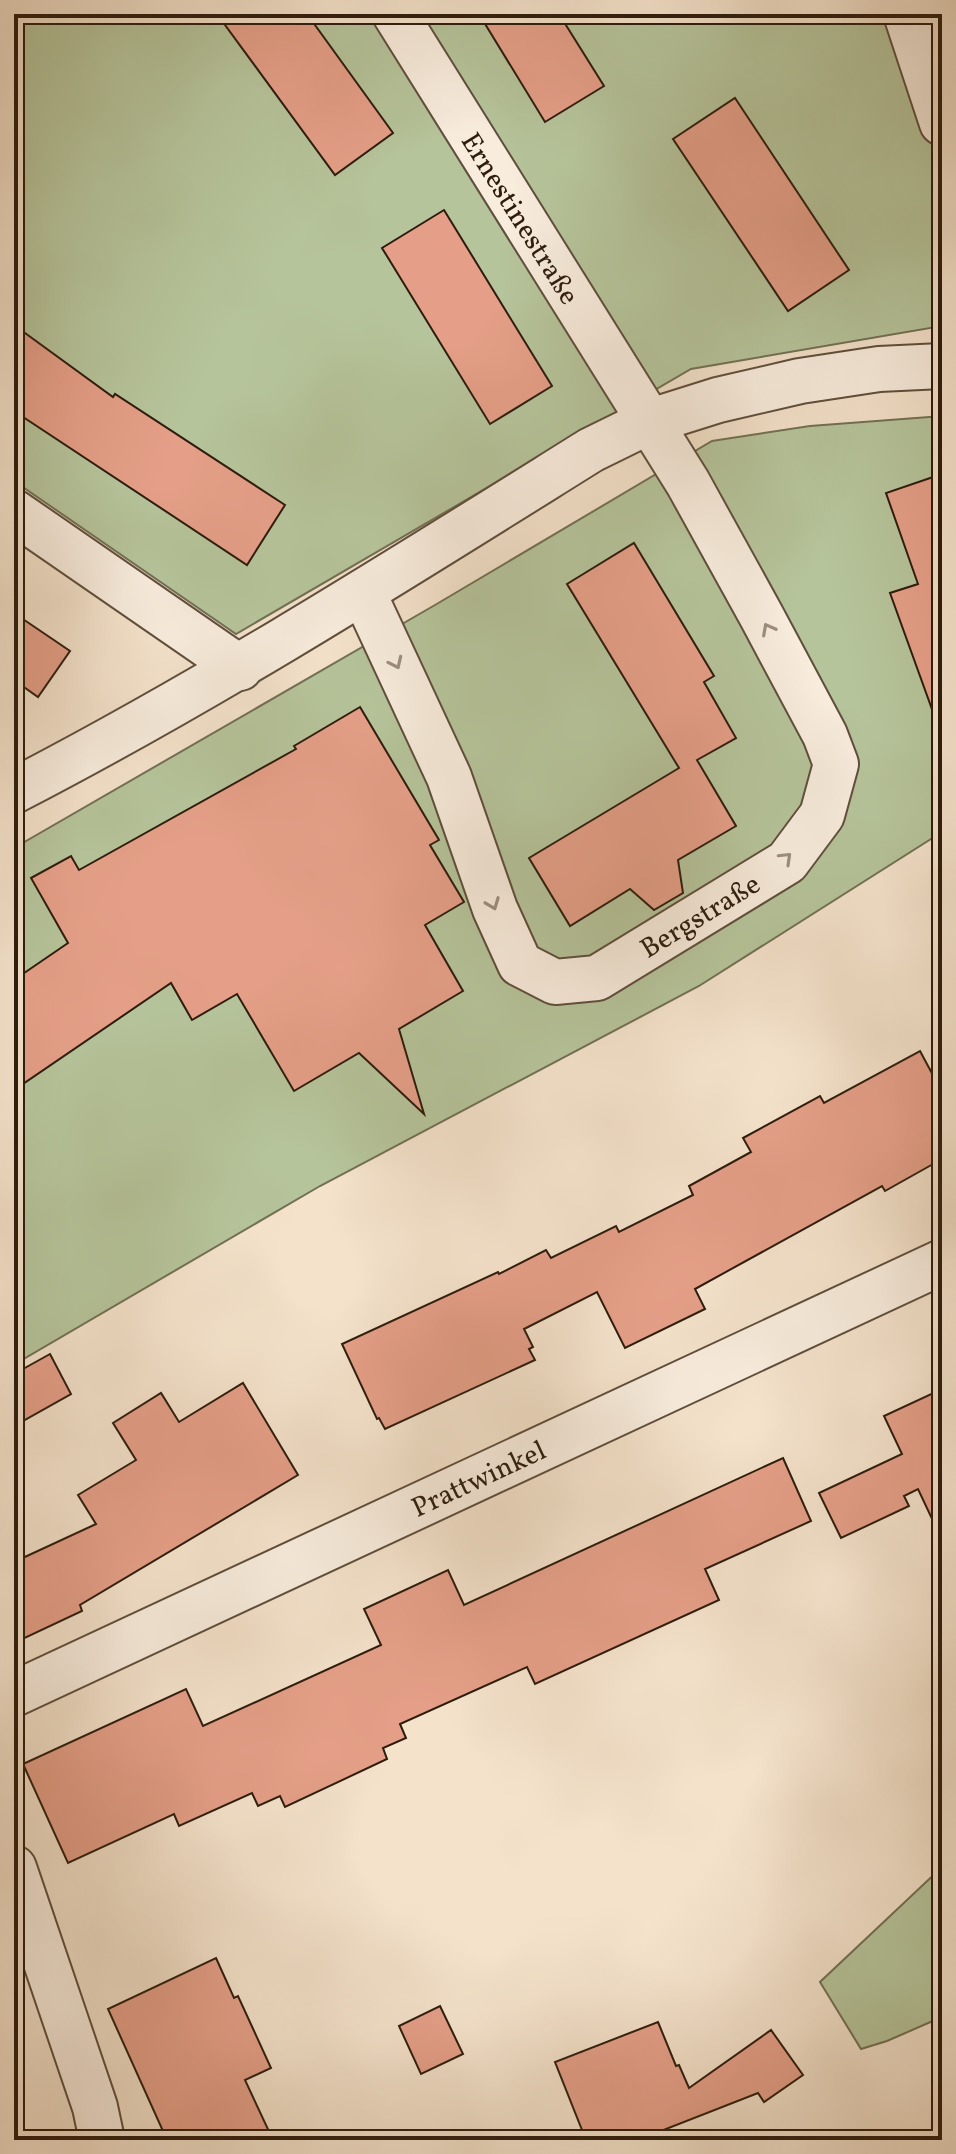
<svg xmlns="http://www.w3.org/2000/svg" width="956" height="2154" font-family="Vollkorn,serif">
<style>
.green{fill:#b6c49b;stroke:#727054;stroke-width:2}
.building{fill:#e59f88;stroke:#2d1c0d;stroke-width:2}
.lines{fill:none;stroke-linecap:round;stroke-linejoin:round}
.minor-casing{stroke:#5f4e3c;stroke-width:48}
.minor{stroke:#f8ecdd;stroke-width:44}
.oneway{stroke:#9d8e7f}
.labels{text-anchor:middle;stroke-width:6;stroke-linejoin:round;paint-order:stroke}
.street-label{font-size:28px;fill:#2d1c0d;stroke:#f8ecdd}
</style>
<rect width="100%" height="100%" fill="#f4e2cb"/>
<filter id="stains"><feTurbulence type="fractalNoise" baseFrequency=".0025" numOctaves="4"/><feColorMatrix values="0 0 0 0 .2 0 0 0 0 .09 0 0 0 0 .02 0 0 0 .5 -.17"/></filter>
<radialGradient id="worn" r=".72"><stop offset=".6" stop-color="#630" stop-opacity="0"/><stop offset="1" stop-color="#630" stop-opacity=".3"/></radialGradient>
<g class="green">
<polygon points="14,14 942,14 942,326 691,369 236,634 14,481"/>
<polygon points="942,416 942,832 699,986 320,1186 15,1364 14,848 435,605 712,441 810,426"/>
<polygon points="942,1867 942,2017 887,2041 861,2049 820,1982"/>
</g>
<g class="building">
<polygon points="217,14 307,14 393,133 335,175"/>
<polygon points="479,14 559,14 604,86 545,122"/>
<polygon points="735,98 849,270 788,311 673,139"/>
<polygon points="444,210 552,386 490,424 382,248"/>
<polygon points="14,325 113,397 115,394 285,505 247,565 14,411"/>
<polygon points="942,474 942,722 937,723 890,593 918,584 886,493"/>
<polygon points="634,543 714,676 704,682 736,738 697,760 736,826 678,860 683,893 654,910 630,889 570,926 529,858 679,768 567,584"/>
<polygon points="14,613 70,651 38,697 14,680"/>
<polygon points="360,707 439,840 430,845 464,902 425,925 463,991 399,1029 424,1114 359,1053 294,1091 237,994 192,1020 171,983 14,1090 14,980 68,943 31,878 71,856 79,870 296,749 294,746"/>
<polygon points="920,1051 942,1092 942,1159 885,1191 882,1186 695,1289 705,1309 625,1348 597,1292 524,1329 533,1347 529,1349 535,1360 385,1429 379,1418 377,1419 342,1344 498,1272 499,1274 546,1250 551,1258 616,1226 619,1232 693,1195 689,1186 751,1152 743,1138 820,1096 824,1103"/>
<polygon points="50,1354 71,1394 14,1426 14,1374"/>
<polygon points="243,1383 298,1475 80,1605 82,1611 14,1643 14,1562 96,1524 78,1495 136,1460 113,1423 161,1393 179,1422"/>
<polygon points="942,1389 942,1540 918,1489 904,1496 909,1506 841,1538 819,1493 902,1454 884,1416"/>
<polygon points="783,1458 811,1521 705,1569 719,1600 535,1684 527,1667 400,1724 406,1738 383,1748 387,1759 285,1807 280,1796 258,1806 252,1793 179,1826 174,1814 68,1863 23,1764 186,1689 203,1726 381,1645 364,1609 448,1570 464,1605"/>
<polygon points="216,1958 234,1998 238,1996 271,2068 245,2080 273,2140 167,2140 108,2009"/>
<polygon points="440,2006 463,2054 421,2074 399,2026"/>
<polygon points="658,2022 676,2066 679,2065 689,2088 771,2030 803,2075 764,2102 758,2093 638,2140 586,2140 555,2062"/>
</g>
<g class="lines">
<g class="minor-casing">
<g id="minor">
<polyline points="906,14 942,123"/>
<polyline points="14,512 240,668"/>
<path id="s1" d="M363,592L449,777L495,909L520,964L555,982L597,978L787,862L822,815L836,764L825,735L762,617L688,483L395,14"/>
<path d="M14,791C213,688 402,568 591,450L648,422L718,400L800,381L879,369L942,366"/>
<path id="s2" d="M14,1694L942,1262"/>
<polyline points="14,1868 95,2107 102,2140"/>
</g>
</g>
<use href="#minor" class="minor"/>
</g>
<defs><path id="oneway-chevron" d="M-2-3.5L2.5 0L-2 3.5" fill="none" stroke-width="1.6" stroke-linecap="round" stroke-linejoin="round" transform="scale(2)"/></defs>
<g class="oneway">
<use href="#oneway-chevron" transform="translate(768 629) rotate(-118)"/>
<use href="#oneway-chevron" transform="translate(396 663) rotate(65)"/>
<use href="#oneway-chevron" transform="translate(786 858) rotate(-44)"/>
<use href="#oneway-chevron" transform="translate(493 904) rotate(69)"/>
</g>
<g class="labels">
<g class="street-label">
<text transform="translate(521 218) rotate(58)" y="10">Ernestinestraße</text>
<text dy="10" stroke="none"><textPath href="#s1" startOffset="606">Bergstraße</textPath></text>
<text dy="10" stroke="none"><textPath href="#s2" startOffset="512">Prattwinkel</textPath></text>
</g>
</g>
<rect width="956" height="2154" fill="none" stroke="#f4e2cb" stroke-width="48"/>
<rect x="16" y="16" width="924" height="2122" fill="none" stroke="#2d1c0d" stroke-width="4"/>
<rect x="24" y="24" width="908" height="2106" fill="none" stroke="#2d1c0d" stroke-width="2"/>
<rect width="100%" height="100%" filter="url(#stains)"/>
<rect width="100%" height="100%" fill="url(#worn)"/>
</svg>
